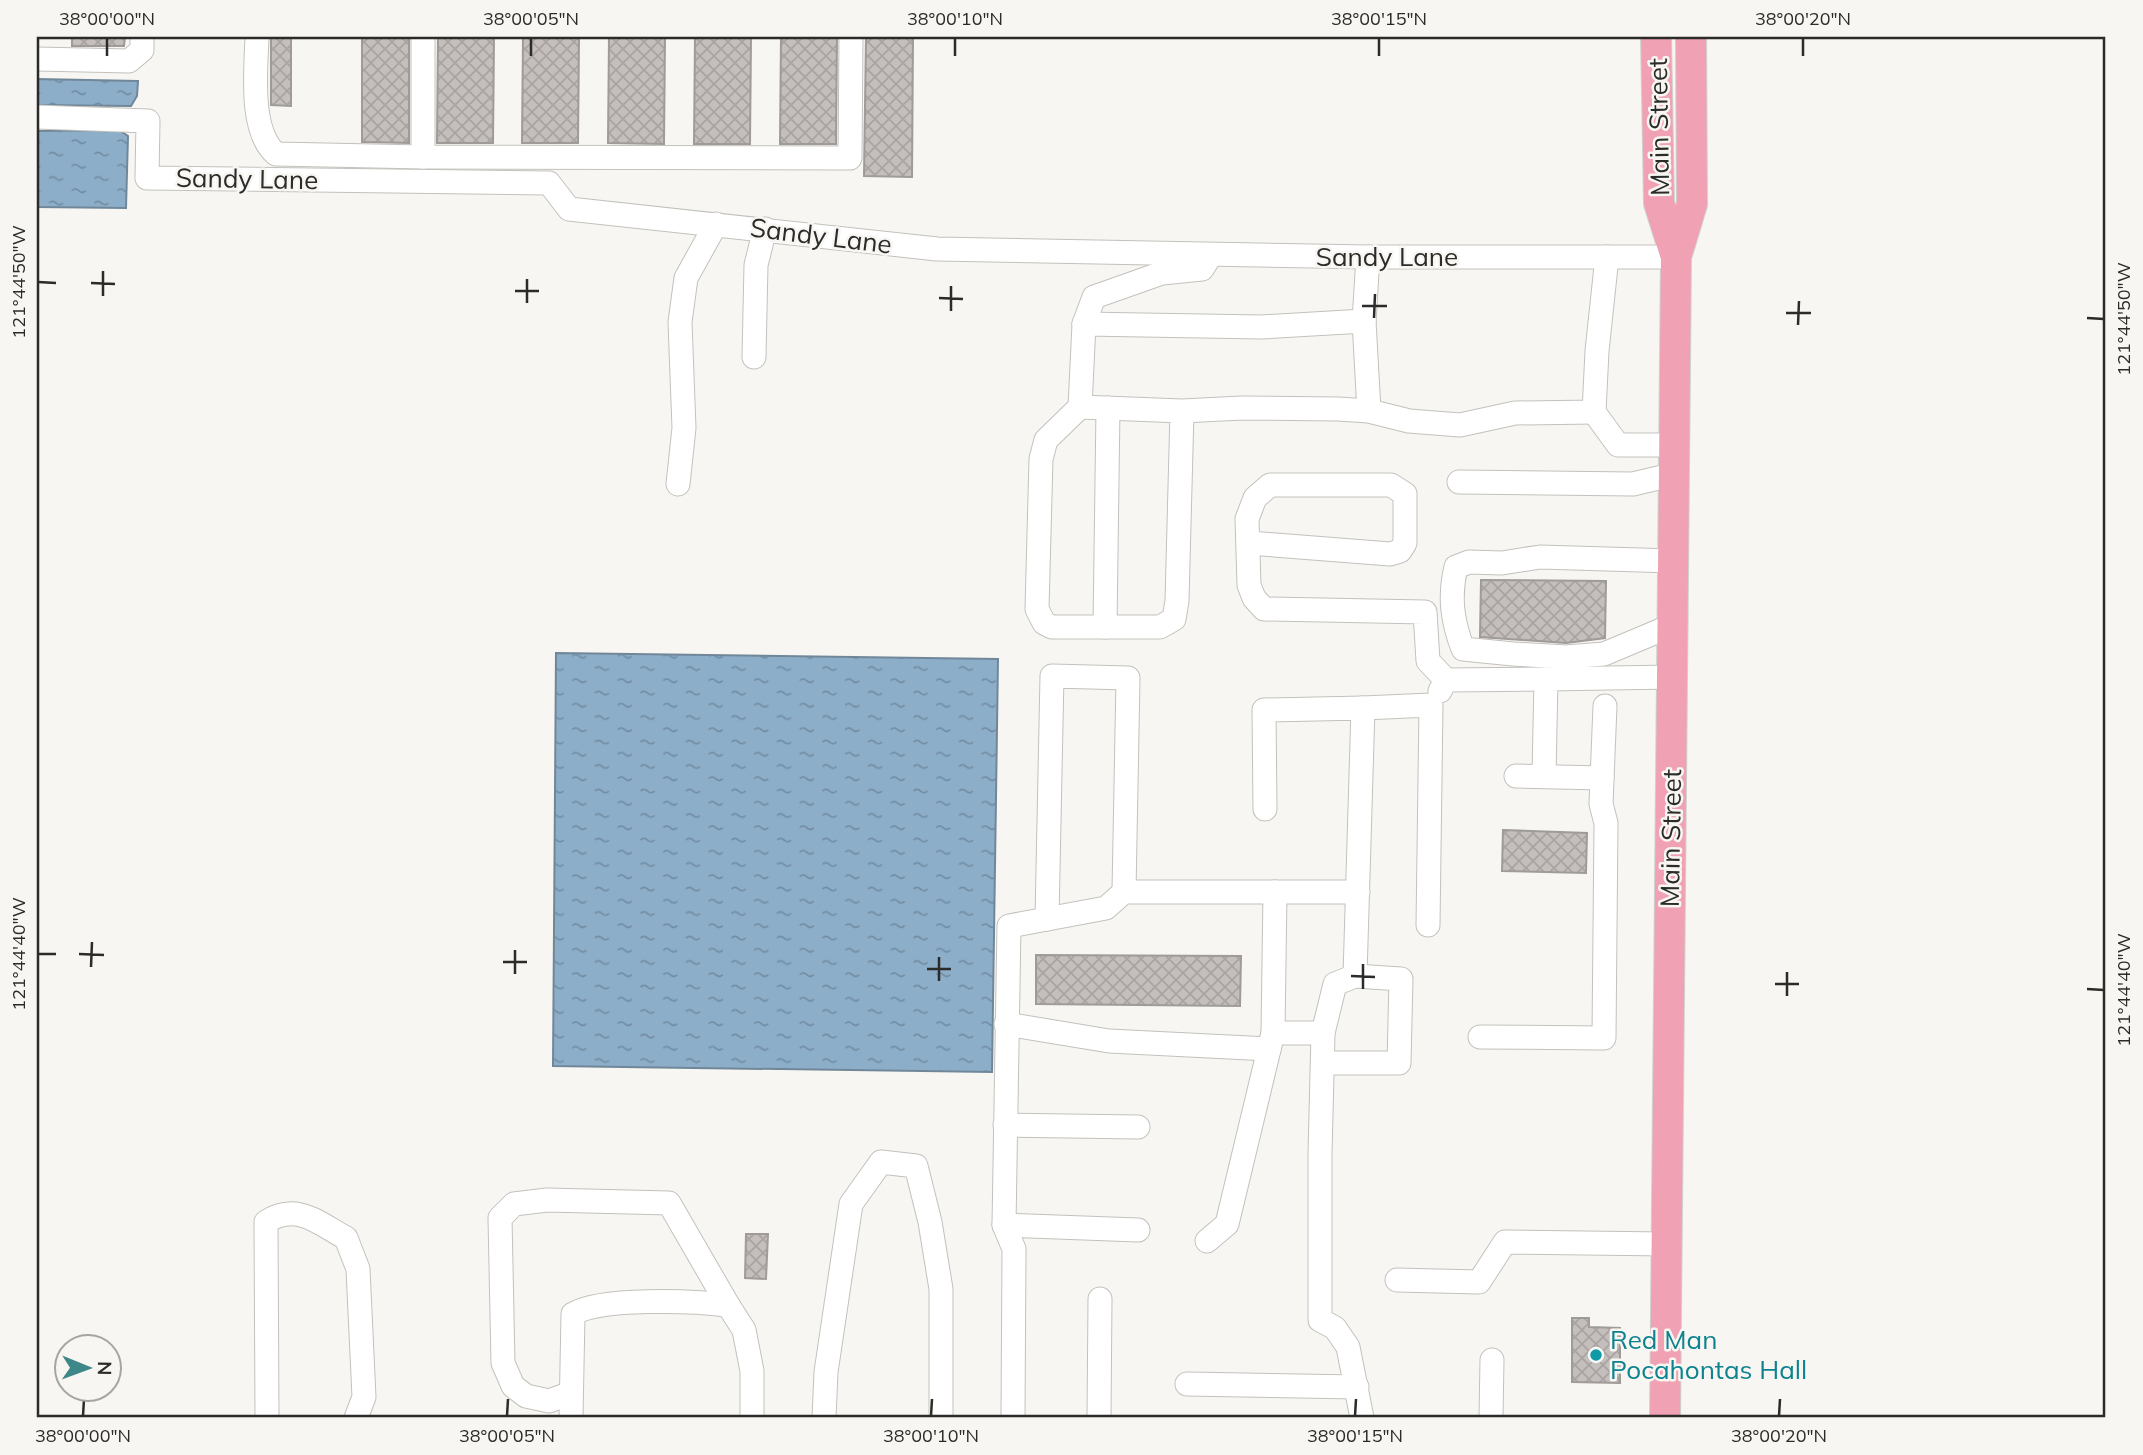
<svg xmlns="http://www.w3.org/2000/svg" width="2143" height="1455" font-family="Mulish,sans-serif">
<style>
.water{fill:url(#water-ripples);stroke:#708799;stroke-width:2}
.building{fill:url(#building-cross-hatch);stroke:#9f9b98;stroke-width:2}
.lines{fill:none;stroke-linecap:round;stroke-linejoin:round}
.minor-casing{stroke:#c3c1bc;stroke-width:25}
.major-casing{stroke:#d0d0d0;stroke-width:32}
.minor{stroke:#fff;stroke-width:23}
.major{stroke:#f0a1b3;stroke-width:30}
.ticks{fill:none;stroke:#2b2b29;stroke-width:2.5}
.culture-dot{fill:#0f9aa8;stroke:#f8f6f2;stroke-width:2.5}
.labels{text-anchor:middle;stroke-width:5;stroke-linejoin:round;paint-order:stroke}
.street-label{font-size:26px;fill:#2b2b29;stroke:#f8f6f2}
.culture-label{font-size:26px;fill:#0d838f;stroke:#f8f6f2;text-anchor:start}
.neatline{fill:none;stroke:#2b2b29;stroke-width:2.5}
.ticks-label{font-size:18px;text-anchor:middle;fill:#2b2b29}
</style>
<defs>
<pattern id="water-ripples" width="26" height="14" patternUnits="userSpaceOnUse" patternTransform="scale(1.75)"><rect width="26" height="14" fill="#8daec9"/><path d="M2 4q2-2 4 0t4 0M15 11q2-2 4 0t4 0" fill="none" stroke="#738ea3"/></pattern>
<pattern id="building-cross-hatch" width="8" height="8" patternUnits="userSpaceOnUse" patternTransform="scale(1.75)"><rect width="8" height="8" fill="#c4bfbc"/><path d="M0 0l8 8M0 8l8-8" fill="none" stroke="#a9a4a2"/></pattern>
</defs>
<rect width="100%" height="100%" fill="#f8f6f2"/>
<g class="water">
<polygon points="37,79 138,81 137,96 131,106 37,105"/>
<polygon points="119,130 128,136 126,208 37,207 37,131"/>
<polygon points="556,653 998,659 992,1072 553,1066"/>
</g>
<g class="building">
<polygon points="72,37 125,37 124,46 72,46"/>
<polygon points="271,37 291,37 291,106 271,105"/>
<polygon points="362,37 409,37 409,143 362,142"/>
<polygon points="438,37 494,37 493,143 437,143"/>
<polygon points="523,37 579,37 578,143 522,143"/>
<polygon points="609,37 665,37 664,144 608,143"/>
<polygon points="695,37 751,37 750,144 694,144"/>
<polygon points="781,37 837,37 836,144 780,144"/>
<polygon points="866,37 913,37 912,177 864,176"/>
<polygon points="1481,580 1606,581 1605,638 1566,643 1480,637"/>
<polygon points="1503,830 1587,833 1586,873 1502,871"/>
<polygon points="1036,955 1241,956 1240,1006 1036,1004"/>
<polygon points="746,1234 768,1234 766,1279 745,1278"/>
<polygon points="1572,1318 1589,1318 1589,1327 1620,1328 1620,1383 1572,1382"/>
</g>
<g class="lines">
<g class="minor-casing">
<g id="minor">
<path d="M257,37C256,69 249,131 276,154L423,157"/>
<polyline points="423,37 423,157 850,158 851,37"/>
<polyline points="37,59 129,61 142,50 142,37"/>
<polyline points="37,117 148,121 147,178 549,183 569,209 937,249 1368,257 1676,257"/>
<polyline points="1364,321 1368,257"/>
<polyline points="1084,324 1094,297 1162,273 1202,269 1211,255"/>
<polyline points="754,357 756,265 765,229"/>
<polyline points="1080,407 1084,324 1261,327 1364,321 1369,411"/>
<polyline points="1182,411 1177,601 1174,619 1160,627 1052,627 1044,623 1037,609 1041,459 1046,440 1080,407 1182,411 1242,408 1338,409 1369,411 1409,421 1460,425 1515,413 1594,412 1597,351 1607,257"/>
<polyline points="1594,412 1618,445 1675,445"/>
<polyline points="1459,482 1633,484 1675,474"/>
<polyline points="678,484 684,428 680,322 686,278 716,224"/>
<polyline points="1249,543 1390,554 1400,551 1405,543 1405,494 1391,485 1270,485 1255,498 1247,519 1249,585 1254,598 1264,609 1425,612 1428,661 1446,680"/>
<path d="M1673,625L1604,654L1566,657L1513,654L1463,649C1452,621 1449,596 1456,567L1469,562L1502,563L1540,557L1674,561"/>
<polyline points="1105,627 1108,408"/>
<polyline points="1440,691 1446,680 1546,679"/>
<polyline points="1363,708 1431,705 1428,925"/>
<polyline points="1516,776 1602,778"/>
<polyline points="1544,776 1546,679 1673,677"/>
<polyline points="1265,809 1264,710 1363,708 1355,976"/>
<polyline points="1047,919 1052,676 1128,678 1124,892"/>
<polyline points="1006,1024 1109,1041 1269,1049"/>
<polyline points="1273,1033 1275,892"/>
<polyline points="1480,1037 1604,1038 1606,823 1601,804 1605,706"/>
<polyline points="1324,1063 1399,1063 1401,979 1355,976 1335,984 1323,1033 1320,1154 1320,1320 1335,1328 1348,1347 1362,1418"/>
<polyline points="1005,1125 1138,1127"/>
<polyline points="1004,1225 1138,1230"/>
<polyline points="1207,1241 1227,1224 1273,1033 1323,1033"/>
<polyline points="1397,1280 1479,1282 1505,1242 1667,1244"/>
<polyline points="1187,1384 1357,1387"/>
<polyline points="571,1393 549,1401 526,1396 513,1386 503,1363 500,1218 514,1204 547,1200 669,1203 728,1305"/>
<path d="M267,1418L266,1222C297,1202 318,1223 346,1238L358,1269L364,1397L356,1418"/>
<path d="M571,1418L573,1314C601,1297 693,1301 728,1305L744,1330L752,1371V1418"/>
<polyline points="824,1418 826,1372 851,1204 881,1162 916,1166 930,1222 941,1289 941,1418"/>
<polyline points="1013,1418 1014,1249 1004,1225 1009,926 1106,908 1124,892 1358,892"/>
<polyline points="1099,1418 1100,1299"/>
<polyline points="1491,1418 1492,1360"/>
</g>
</g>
<g class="major-casing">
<g id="major">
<polyline points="1656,37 1659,203 1676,257"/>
<polyline points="1665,1418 1676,257 1692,204 1691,37"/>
</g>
</g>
<use href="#minor" class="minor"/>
<use href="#major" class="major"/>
</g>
<path class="ticks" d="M107,56V38M531,56V38M955,56V38M1379,56V38M1803,56V38M38,282L56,283M91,283L115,284M515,291H539M103,296V271M939,298L963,299M527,303V279M1362,306H1387M951,311V286M1786,313H1811M1374,318L1375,294M2087,318L2104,319M1798,325L1799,301M38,954H56M79,954L104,955M503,962H527M91,967L92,942M927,969H951M515,974V950M1351,976L1375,977M939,981V957M1775,984H1799M1363,989V964M2087,989L2104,990M1787,996V972M83,1416L84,1399M507,1416L508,1399M931,1416L932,1399M1355,1416L1356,1399M1779,1416L1780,1399"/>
<circle class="culture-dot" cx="1596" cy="1355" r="7"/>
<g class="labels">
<g class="street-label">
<text transform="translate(1659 127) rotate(-91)" y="9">Main Street</text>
<text transform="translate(247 179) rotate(1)" y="9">Sandy Lane</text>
<text transform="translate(821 236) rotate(7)" y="9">Sandy Lane</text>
<text x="1387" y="266">Sandy Lane</text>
<text transform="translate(1671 838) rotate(-89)" y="9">Main Street</text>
</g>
<g class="culture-label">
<text x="1610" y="1349">Red Man<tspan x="1610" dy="30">Pocahontas Hall</tspan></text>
</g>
</g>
<rect width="2143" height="1455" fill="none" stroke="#f8f6f2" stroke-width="77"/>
<g transform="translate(88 1368) rotate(91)"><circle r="33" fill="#f8f6f2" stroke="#a6a5a2" stroke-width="2"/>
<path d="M0-5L12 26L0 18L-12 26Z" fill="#3e8788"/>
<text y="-10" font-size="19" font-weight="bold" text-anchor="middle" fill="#2b2b29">N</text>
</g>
<rect x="38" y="38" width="2066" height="1378" class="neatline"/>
<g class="ticks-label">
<text x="107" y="25">38°00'00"N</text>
<text x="531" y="25">38°00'05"N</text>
<text x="955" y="25">38°00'10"N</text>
<text x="1379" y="25">38°00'15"N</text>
<text x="1803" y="25">38°00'20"N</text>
<text transform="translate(19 282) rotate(-90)" y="6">121°44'50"W</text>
<text transform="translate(2124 319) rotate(-90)" y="6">121°44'50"W</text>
<text transform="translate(19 954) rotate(-90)" y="6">121°44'40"W</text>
<text transform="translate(2124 990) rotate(-90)" y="6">121°44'40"W</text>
<text x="83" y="1442">38°00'00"N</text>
<text x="507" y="1442">38°00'05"N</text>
<text x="931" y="1442">38°00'10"N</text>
<text x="1355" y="1442">38°00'15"N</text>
<text x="1779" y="1442">38°00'20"N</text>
</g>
</svg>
